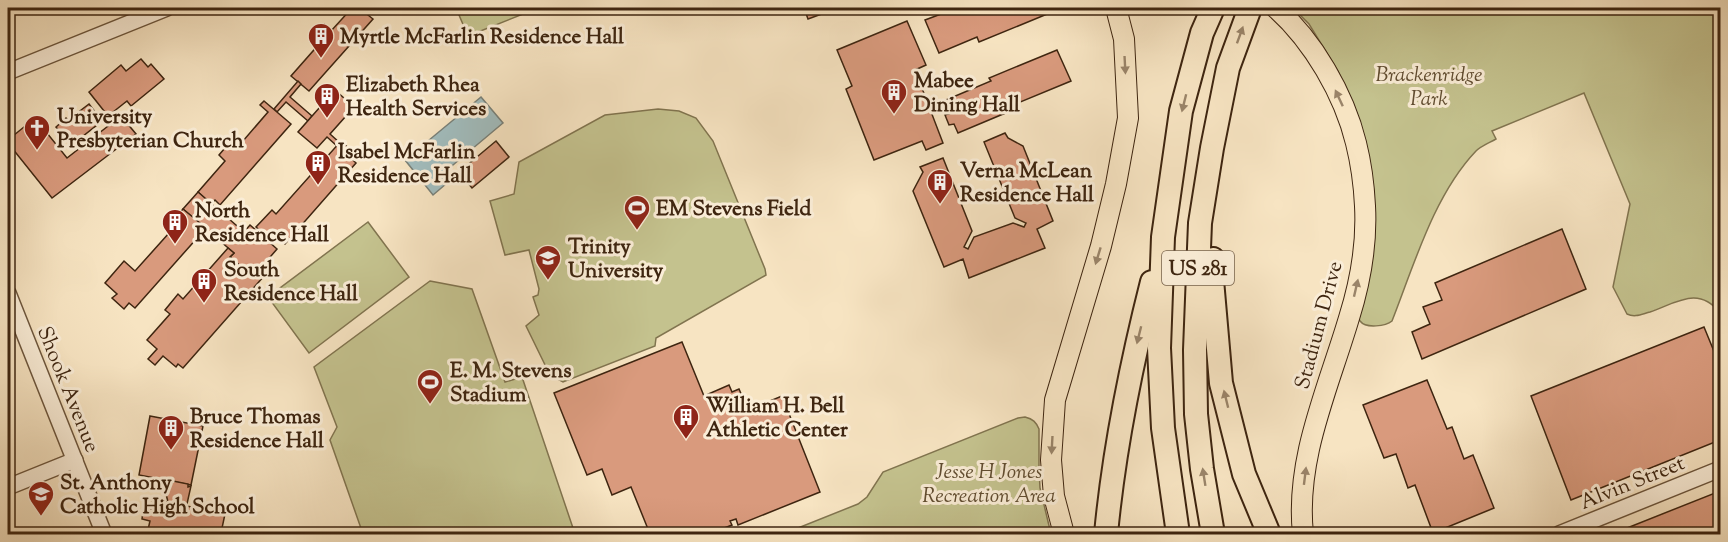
<svg xmlns="http://www.w3.org/2000/svg" width="1728" height="542" font-family="'Sorts Mill Goudy',serif">
<style>
.green{fill:#c4c28e;stroke:#81744f;stroke-width:1.5}
.water{fill:#a1bcbd;stroke:#798078;stroke-width:1.5}
.building{fill:#d99a7d;stroke:#3e2510;stroke-width:1.5}
.lines{fill:none;stroke-linecap:round;stroke-linejoin:round}
.minor-casing{stroke:#6c553c;stroke-width:18}
.major-casing{stroke:#3e2510;stroke-width:22}
.highway-casing{stroke:#3e2510;stroke-width:26}
.minor{stroke:#faedd7;stroke-width:15}
.major{stroke:#f7e4c2;stroke-width:20}
.highway{stroke:#f7e4c2;stroke-width:22}
.oneway{fill:#9a8469}
.labels{text-anchor:middle;stroke-width:6;stroke-linejoin:round;paint-order:stroke}
.shield{fill:#faedd7;stroke:#76614c;stroke-width:1.5}
.shield-label{font-size:20px;font-weight:bold;fill:#3e2510}
.poi-label{font-size:21px;font-weight:bold;fill:#3e2510;stroke:#faedd7;text-anchor:start}
.park-label{font-size:21px;font-style:italic;fill:#604c30;stroke:#faedd7}
.street-label{font-size:21px;fill:#3e2510;stroke:#faedd7}
</style>
<rect width="100%" height="100%" fill="#f7e4c2"/>
<filter id="stains"><feTurbulence type="fractalNoise" baseFrequency=".00333" numOctaves="4"/><feColorMatrix values="0 0 0 0 .2 0 0 0 0 .09 0 0 0 0 .02 0 0 0 .5 -.17"/></filter>
<radialGradient id="worn" r=".72"><stop offset=".6" stop-color="#630" stop-opacity="0"/><stop offset="1" stop-color="#630" stop-opacity=".3"/></radialGradient>
<g class="green">
<polygon points="456,8 538,8 468,36"/>
<path d="M1293,8H1720V313C1699,286 1678,302 1650,312C1642,314 1635,318 1627,314L1613,287L1630,204L1584,93L1492,131L1496,139C1489,143 1481,146 1476,151C1434,195 1414,265 1392,321C1386,326 1366,329 1360,321C1359,320 1359,318 1359,316L1365,143L1356,111L1338,71L1309,24Z"/>
<polygon points="658,109 679,111 696,118 713,141 765,269 766,275 656,338 655,346 563,382 550,375 526,326 539,315 533,297 538,295 539,289 529,250 505,255 490,201 514,194 519,162 605,115"/>
<polygon points="368,222 409,277 309,353 268,297"/>
<polygon points="430,281 472,289 505,382 522,377 575,534 363,534 330,440 337,427 314,367"/>
<path d="M1025,417C1033,419 1036,422 1039,429V468L1040,488L1051,534H783L858,504L867,497L883,472L1018,418Z"/>
</g>
<polygon class="water" points="481,97 503,123 447,170 453,178 433,195 405,160"/>
<g class="building">
<polygon points="352,8 368,8 372,11 368,15 373,19 309,91 291,76 320,43 312,37 324,24 331,31"/>
<polygon points="804,8 838,8 808,19"/>
<polygon points="957,8 1057,8 1057,10 979,42 977,37 939,53 925,20"/>
<polygon points="907,21 926,65 915,70 943,143 926,150 922,141 874,160 846,89 852,86 837,50"/>
<polygon points="1057,50 1071,81 1013,105 1015,109 958,133 954,124 949,125 945,115 951,113 946,100 991,81 989,78"/>
<polygon points="141,59 148,67 151,64 164,79 131,106 127,101 108,116 89,92 121,65 126,71"/>
<polygon points="298,81 301,84 290,97 312,116 308,121 286,102 277,112 274,109"/>
<polygon points="335,90 354,107 330,134 340,143 337,146 327,137 317,148 298,132"/>
<polygon points="264,101 291,124 220,205 215,200 211,204 198,192 225,161 219,155 230,142 237,148 268,112 260,105"/>
<polygon points="89,104 102,121 73,144 69,139 67,141 56,127 66,118 68,120"/>
<polygon points="121,116 136,134 52,198 8,143 8,140 35,118 67,158"/>
<polygon points="1005,133 1008,138 1023,146 1053,221 1037,229 1045,248 969,278 963,259 944,267 913,191 923,172 920,167 943,158 972,231 964,247 968,249 974,237 1013,223 1024,227 1026,223 1015,218 984,142"/>
<polygon points="341,141 357,156 353,160 356,163 285,244 275,235 271,240 256,227 272,210 276,214"/>
<polygon points="496,141 509,157 472,188 459,172"/>
<polygon points="198,192 244,232 250,225 277,249 253,277 230,257 234,253 183,209"/>
<polygon points="183,209 206,228 135,308 129,303 124,309 112,298 117,294 105,283 124,261 135,271 178,223 174,219"/>
<polygon points="1562,229 1586,289 1422,359 1412,332 1430,324 1423,307 1442,300 1435,283"/>
<polygon points="228,248 234,253 230,257 253,277 258,271 264,276 183,368 178,364 176,367 163,356 155,365 148,359 157,349 147,340 170,314 165,310 178,294 183,299"/>
<polygon points="1704,327 1720,366 1720,440 1571,500 1531,396"/>
<polygon points="682,342 704,396 729,385 732,392 739,389 748,410 782,396 820,492 738,525 736,519 730,521 732,525 709,534 650,534 631,487 612,495 602,469 587,475 554,393"/>
<polygon points="1427,380 1447,429 1452,427 1464,459 1473,455 1494,508 1433,533 1415,485 1408,488 1396,454 1384,458 1363,405"/>
<polygon points="150,416 203,426 191,485 139,475"/>
<polygon points="173,481 188,484 188,487 191,486 187,504 184,505 168,502 166,494 169,483 172,483"/>
<polygon points="1720,491 1720,534 1612,534"/>
<polygon points="153,499 225,514 222,528 229,529 228,534 147,534 150,521 142,519 143,512 150,513"/>
</g>
<g class="lines">
<g class="minor-casing">
<g id="minor">
<polyline points="8,72 167,8"/>
<polyline points="8,293 104,534"/>
<polyline points="8,487 75,460"/>
<polyline points="1559,534 1720,469"/>
</g>
</g>
<g class="major-casing">
<g id="major">
<path d="M1276,8C1313,41 1344,94 1356,143C1361,163 1364,185 1365,206C1367,243 1360,283 1349,318C1328,389 1295,459 1303,534"/>
<polyline points="1064,534 1054,496 1051,460 1055,400 1101,246 1116,184 1128,118 1124,39 1116,8"/>
</g>
</g>
<g class="highway-casing">
<g id="highway">
<polyline points="1213,259 1212,280 1221,383 1244,474 1269,534"/>
<path d="M1106,534C1114,449 1131,365 1152,282"/>
<polyline points="1178,534 1163,428 1159,348 1163,237 1181,111 1202,33 1213,8"/>
<polyline points="1213,534 1202,469 1196,414 1195,350 1200,223 1212,148 1228,68 1250,8"/>
</g>
</g>
<use href="#minor" class="minor"/>
<use href="#major" class="major"/>
<use href="#highway" class="highway"/>
</g>
<defs><path id="oneway-solid" d="M-6-.8H1V-3.2L6.5 0L1 3.2V.8H-6Z" transform="scale(1.5)"/></defs>
<g class="oneway">
<use href="#oneway-solid" transform="translate(1240 35) rotate(-70)"/>
<use href="#oneway-solid" transform="translate(1125 65) rotate(87)"/>
<use href="#oneway-solid" transform="translate(1339 98) rotate(-115)"/>
<use href="#oneway-solid" transform="translate(1184 103) rotate(104)"/>
<use href="#oneway-solid" transform="translate(1098 256) rotate(107)"/>
<use href="#oneway-solid" transform="translate(1356 288) rotate(-77)"/>
<use href="#oneway-solid" transform="translate(1139 335) rotate(104)"/>
<use href="#oneway-solid" transform="translate(1226 399) rotate(-104)"/>
<use href="#oneway-solid" transform="translate(1052 445) rotate(93)"/>
<use href="#oneway-solid" transform="translate(1305 476) rotate(-83)"/>
<use href="#oneway-solid" transform="translate(1204 477) rotate(-99)"/>
</g>
<defs>
<g id="building-pin" transform="scale(1.35)"><path d="M0 17L-7.5 6A9.5 9.5 0 1 1 7.5 6Z" fill="#8f2418" stroke="#faedd7"/><path d="M-4-6H4V6H1V3H-1V6H-4ZM-2.5-4.3h1.7v1.8h-1.7ZM.8-4.3h1.7v1.8H.8ZM-2.5-1h1.7V.8h-1.7ZM.8-1h1.7V.8H.8Z" fill="#fff"/></g>
<g id="church-pin" transform="scale(1.35)"><path d="M0 17L-7.5 6A9.5 9.5 0 1 1 7.5 6Z" fill="#8f2418" stroke="#faedd7"/><path d="M-1.2-6h2.4v3.5h3.3v2.4h-3.3V6h-2.4V-.1h-3.3v-2.4h3.3Z" fill="#fff"/></g>
<g id="stadium-pin" transform="scale(1.35)"><path d="M0 17L-7.5 6A9.5 9.5 0 1 1 7.5 6Z" fill="#8f2418" stroke="#faedd7"/><path d="M0-5a6.5 5 0 1 0 0 10a6.5 5 0 1 0 0-10ZM-3.5-1.8h7v3.6h-7Z" fill="#fff"/></g>
<g id="university-pin" transform="scale(1.35)"><path d="M0 17L-7.5 6A9.5 9.5 0 1 1 7.5 6Z" fill="#8f2418" stroke="#faedd7"/><path d="M0-5L7-2L0 1L-7-2ZM-4 1L0 2.5L4 1V4Q0 6-4 4Z" fill="#fff"/></g>
<g id="school-pin" transform="scale(1.35)"><path d="M0 17L-7.5 6A9.5 9.5 0 1 1 7.5 6Z" fill="#8f2418" stroke="#faedd7"/><path d="M0-5L7-2L0 1L-7-2ZM-4 1L0 2.5L4 1V4Q0 6-4 4Z" fill="#fff"/></g>
</defs>
<g fill-rule="evenodd">
<use href="#building-pin" x="321" y="36"/>
<use href="#building-pin" x="894" y="92"/>
<use href="#building-pin" x="327" y="96"/>
<use href="#church-pin" x="37" y="128"/>
<use href="#building-pin" x="318" y="163"/>
<use href="#building-pin" x="940" y="182"/>
<use href="#stadium-pin" x="637" y="208"/>
<use href="#building-pin" x="175" y="222"/>
<use href="#university-pin" x="548" y="258"/>
<use href="#building-pin" x="204" y="281"/>
<use href="#stadium-pin" x="430" y="382"/>
<use href="#building-pin" x="686" y="417"/>
<use href="#building-pin" x="171" y="428"/>
<use href="#school-pin" x="41" y="494"/>
</g>
<g class="labels">
<rect class="shield" x="1162" y="251" width="72" height="34" rx="4.5"/>
<g class="shield-label">
<text x="1198" y="275">US 281</text>
</g>
<g class="poi-label">
<text x="340" y="43">Myrtle McFarlin Residence Hall</text>
<text x="914" y="87">Mabee<tspan x="914" dy="24">Dining Hall</tspan></text>
<text x="346" y="91">Elizabeth Rhea<tspan x="346" dy="24">Health Services</tspan></text>
<text x="57" y="123">University<tspan x="57" dy="24">Presbyterian Church</tspan></text>
<text x="338" y="158">Isabel McFarlin<tspan x="338" dy="24">Residence Hall</tspan></text>
<text x="960" y="177">Verna McLean<tspan x="960" dy="24">Residence Hall</tspan></text>
<text x="656" y="215">EM Stevens Field</text>
<text x="195" y="217">North<tspan x="195" dy="24">Residence Hall</tspan></text>
<text x="568" y="253">Trinity<tspan x="568" dy="24">University</tspan></text>
<text x="224" y="276">South<tspan x="224" dy="24">Residence Hall</tspan></text>
<text x="450" y="377">E. M. Stevens<tspan x="450" dy="24">Stadium</tspan></text>
<text x="706" y="412">William H. Bell<tspan x="706" dy="24">Athletic Center</tspan></text>
<text x="190" y="423">Bruce Thomas<tspan x="190" dy="24">Residence Hall</tspan></text>
<text x="60" y="489">St. Anthony<tspan x="60" dy="24">Catholic High School</tspan></text>
</g>
<g class="park-label">
<text x="1429" y="81">Brackenridge<tspan x="1429" dy="24">Park</tspan></text>
<text x="989" y="478">Jesse H Jones<tspan x="989" dy="24">Recreation Area</tspan></text>
</g>
<g class="street-label">
<text transform="translate(1318 325) rotate(-75)" y="7">Stadium Drive</text>
<text transform="translate(69 389) rotate(68)" y="7">Shook Avenue</text>
<text transform="translate(1632 482) rotate(-22)" y="7">Alvin Street</text>
</g>
</g>
<rect width="1728" height="542" fill="none" stroke="#f7e4c2" stroke-width="30"/>
<rect x="9" y="9" width="1710" height="524" fill="none" stroke="#3e2510" stroke-width="3"/>
<rect x="15" y="15" width="1698" height="512" fill="none" stroke="#3e2510" stroke-width="1.5"/>
<rect width="100%" height="100%" filter="url(#stains)"/>
<rect width="100%" height="100%" fill="url(#worn)"/>
</svg>
